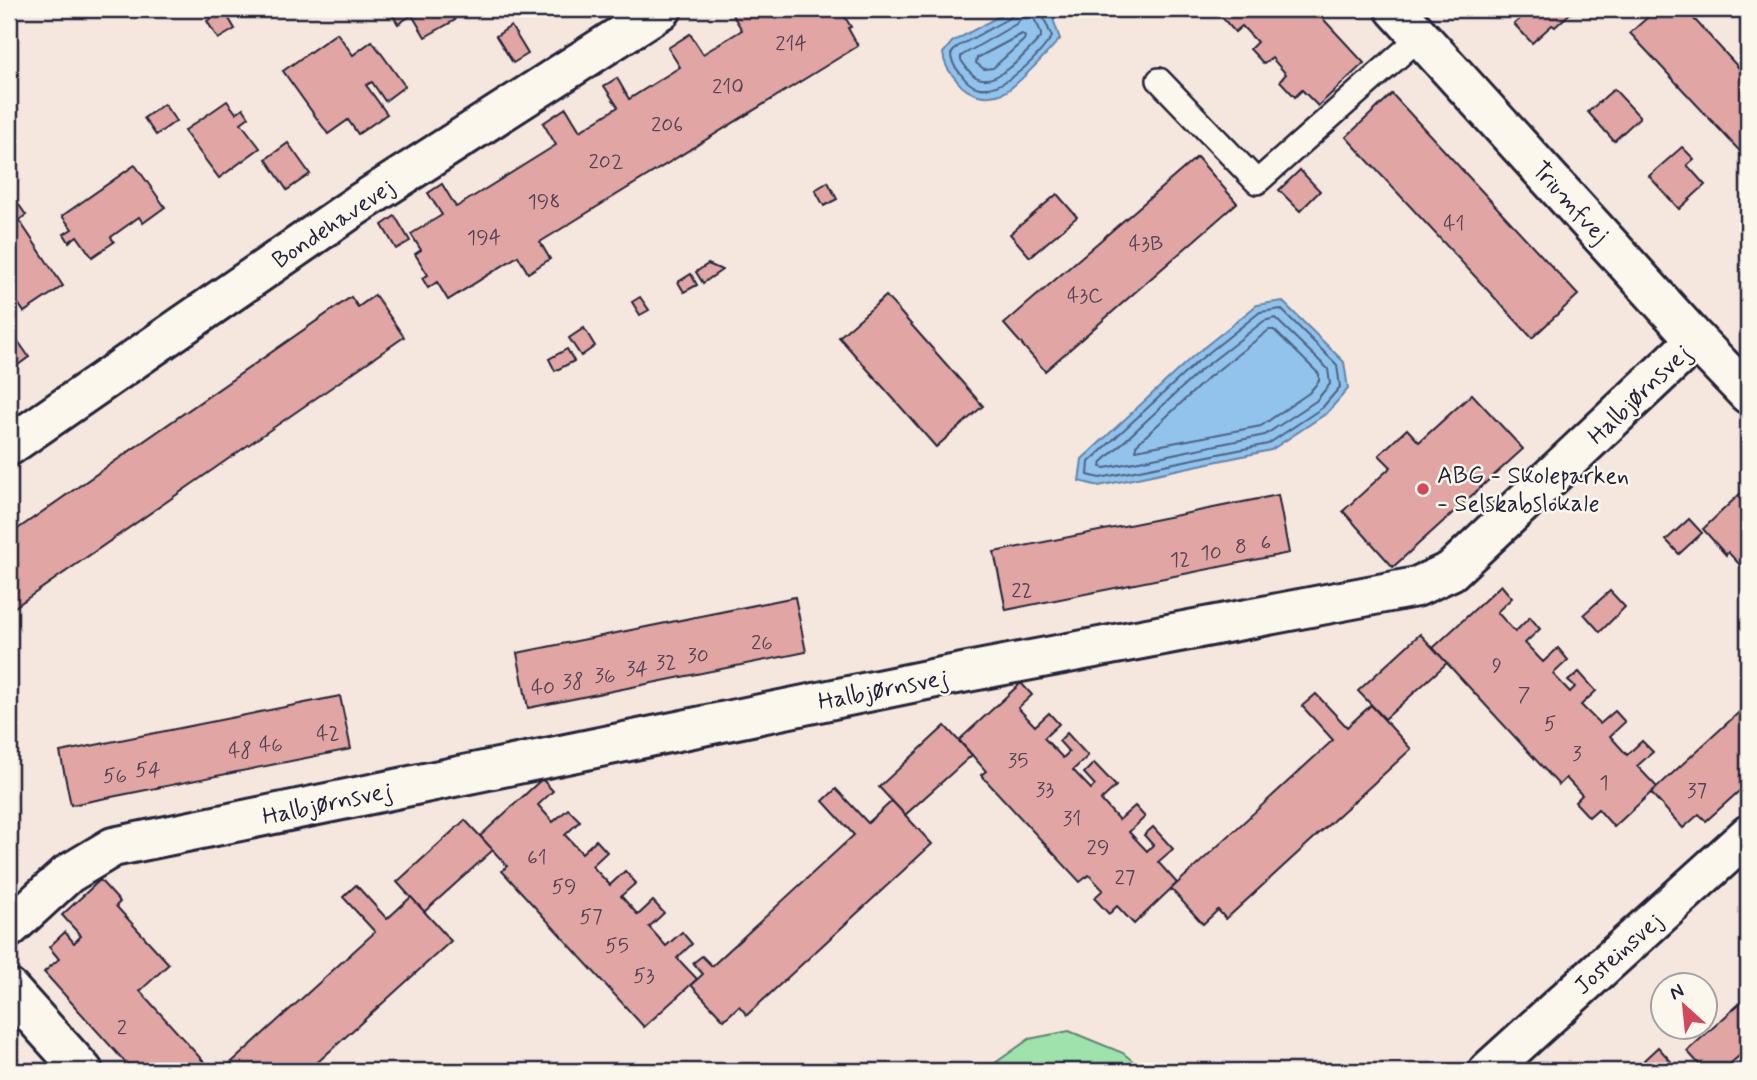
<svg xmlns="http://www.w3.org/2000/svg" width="1757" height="1080" font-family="Mynerve,sans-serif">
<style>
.green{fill:#9fe2ac;stroke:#608274;stroke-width:2}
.water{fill:#91c3ed;stroke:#6583a6;stroke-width:2}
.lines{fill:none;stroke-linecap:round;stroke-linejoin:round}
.shore{stroke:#4e6282;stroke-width:2}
.building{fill:#e1a6a4;stroke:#22223b;stroke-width:2}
.service-casing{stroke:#22223b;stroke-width:28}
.minor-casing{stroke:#22223b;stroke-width:44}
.service{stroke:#fbf7ec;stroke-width:23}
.minor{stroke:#fbf7ec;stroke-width:38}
.poi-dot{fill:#d1495b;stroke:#fbf7ec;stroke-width:2.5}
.labels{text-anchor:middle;stroke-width:5;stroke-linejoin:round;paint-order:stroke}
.number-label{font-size:21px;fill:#524355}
.street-label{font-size:24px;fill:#22223b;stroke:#fbf7ec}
.poi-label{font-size:24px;fill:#22223b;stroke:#fbf7ec;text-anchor:start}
</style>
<rect width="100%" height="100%" fill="#f6e7de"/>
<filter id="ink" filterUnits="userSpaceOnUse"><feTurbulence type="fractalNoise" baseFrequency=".0143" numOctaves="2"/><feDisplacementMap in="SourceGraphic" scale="14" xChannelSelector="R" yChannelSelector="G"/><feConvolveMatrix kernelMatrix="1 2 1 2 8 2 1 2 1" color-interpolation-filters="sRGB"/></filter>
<g filter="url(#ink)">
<polygon class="green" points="1069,1031 1123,1053 1145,1071 988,1071 991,1066 1029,1039"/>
<g class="water">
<path d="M1012,9H1045L1053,19L1060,39C1048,52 1018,86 1003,93C987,100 968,95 958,82C950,72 944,66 943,53L952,42Z"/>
<polygon points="1282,301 1344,362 1348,389 1327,413 1271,450 1099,486 1079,481 1082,459 1192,357 1257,305"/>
</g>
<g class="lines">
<g class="shore">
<path d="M1014,9L1011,17L957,47L951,54C951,64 958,70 964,78C989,110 1036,59 1052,37L1040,9"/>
<path d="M1023,9L1021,18L1016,24L961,56V60C965,66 970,74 976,77C996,89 1028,51 1041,37C1042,26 1031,20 1031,9"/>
<polygon points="1022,34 1025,37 1024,40 993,68 984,69 976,63 977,58"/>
<polygon points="1281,309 1337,365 1340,387 1322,408 1268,444 1100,478 1088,475 1089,462 1197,362 1260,312"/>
<polygon points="1275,318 1328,369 1330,384 1316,401 1265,435 1105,468 1101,467 1102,462 1202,369 1264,321"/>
<polygon points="1269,330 1274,330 1319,374 1319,381 1309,393 1261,426 1136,450 1136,445 1209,377"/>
</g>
</g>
<g class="building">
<polygon points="389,9 449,9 455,20 425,37 412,15 398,24"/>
<polygon points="729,9 761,9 765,15 775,9 840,9 851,27 848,28 858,46 540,242 550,259 528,273 518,256 448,300 437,282 428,288 422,278 428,275 415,254 421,250 411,234 442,215 428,193 442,184 456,207 458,206 556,145 543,123 566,108 580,131 618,107 604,86 617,78 629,99 680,67 668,48 690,34 703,54 742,30"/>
<polygon points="1226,9 1314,9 1364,63 1318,106 1302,90 1295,97 1280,81 1286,74 1272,58 1264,64 1250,49 1257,42 1242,26 1235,32 1220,15"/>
<polygon points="1531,9 1575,9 1555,27 1552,25 1532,43 1514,24"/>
<polygon points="1657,9 1685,9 1748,78 1748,160 1630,33"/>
<polygon points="224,10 235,29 218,39 207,21"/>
<polygon points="511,26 528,54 513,63 496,36"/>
<polygon points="337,33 353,55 372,41 405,86 385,101 372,82 366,85 387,114 358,134 348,120 328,134 283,71"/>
<polygon points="1614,89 1640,117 1614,141 1588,112"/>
<polygon points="1392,94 1578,295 1532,338 1346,137"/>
<polygon points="227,101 236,113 243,108 249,117 241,123 260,148 219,178 184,131"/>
<polygon points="164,104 176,121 156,135 144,118"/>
<polygon points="288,143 310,174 287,190 266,159"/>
<polygon points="1682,147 1694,159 1687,165 1705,185 1679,209 1649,176"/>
<polygon points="1197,157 1237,203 1045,371 1004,324"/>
<polygon points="135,165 165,207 143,223 139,217 111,237 114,242 92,257 77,236 69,242 64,234 72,229 62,216"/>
<polygon points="1300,170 1320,191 1300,211 1279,190"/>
<polygon points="828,182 837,199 824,206 815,190"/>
<polygon points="10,192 26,215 19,220 63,286 24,312 9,290"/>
<polygon points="1057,194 1077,217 1030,257 1010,234"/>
<polygon points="395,216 410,241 396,249 382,225"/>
<polygon points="708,264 722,270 703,283 696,272"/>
<polygon points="691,274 697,285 684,292 678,282"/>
<polygon points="375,295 404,337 9,611 9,535 351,297 358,307"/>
<polygon points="886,296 983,406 936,447 839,337"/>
<polygon points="640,297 649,310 640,315 632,302"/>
<polygon points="9,328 29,357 11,370 9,366"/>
<polygon points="584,328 595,346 581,356 569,338"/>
<polygon points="567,349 574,361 555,371 549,359"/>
<polygon points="1472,394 1523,449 1393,567 1343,511 1391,467 1379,455 1407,429 1419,442"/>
<polygon points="1746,488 1748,491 1748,561 1742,567 1728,552 1726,555 1703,529"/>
<polygon points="1278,495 1289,553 1006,610 994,552"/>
<polygon points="1689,519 1702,533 1679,554 1666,540"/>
<polygon points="1501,585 1512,598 1497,612 1515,632 1530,617 1540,629 1525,643 1543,662 1558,648 1568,660 1553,674 1570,692 1575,687 1568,681 1579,672 1596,691 1581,705 1600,724 1615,711 1625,722 1610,736 1627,755 1642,741 1653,752 1637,766 1657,787 1614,827 1598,809 1589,817 1575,802 1582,795 1566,778 1559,785 1433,648"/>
<polygon points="1610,591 1625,607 1600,632 1584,614"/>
<polygon points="795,597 806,652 528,708 517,653"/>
<polygon points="1420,634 1447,663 1385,719 1358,691"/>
<polygon points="1021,683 1032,695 1018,708 1035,726 1049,713 1059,724 1044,738 1063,758 1069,752 1059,741 1067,733 1088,756 1073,770 1091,789 1095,785 1084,773 1094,763 1116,786 1101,800 1119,820 1135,806 1145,817 1129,832 1147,851 1153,845 1144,835 1153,827 1173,849 1158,862 1177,883 1134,924 1117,906 1109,914 1094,898 1103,890 1089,875 1080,882 981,775 986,771 959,740"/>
<polygon points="1316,694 1347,727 1371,705 1411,749 1226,919 1218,910 1203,924 1171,889 1333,740 1302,706"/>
<polygon points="340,696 351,749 71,805 60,752"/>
<polygon points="1748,704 1748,783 1706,821 1699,814 1683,828 1651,793"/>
<polygon points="945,726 972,755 905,815 879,787"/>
<polygon points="542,779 553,791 538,805 553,822 568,809 580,821 565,835 582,853 596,840 607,852 592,866 610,885 625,871 636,883 621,896 638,915 653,901 664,913 649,927 666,946 682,932 692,944 677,958 697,979 644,1027 502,871 507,866 480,836"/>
<polygon points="836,789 868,823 892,801 932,844 747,1015 739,1006 724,1020 691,985 703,974 693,963 702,956 712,966 854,835 823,801"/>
<polygon points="465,820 493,850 424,912 397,882"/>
<polygon points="100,880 120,902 116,906 169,964 140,991 212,1071 133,1071 44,972 59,959 49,947 65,932 74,943 81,936 62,915"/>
<polygon points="356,885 387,919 411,897 451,941 308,1071 222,1071 375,932 343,897"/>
<polygon points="1748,996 1748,1048 1722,1071 1694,1071 1700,1065 1687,1051"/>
<polygon points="1658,1047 1676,1067 1672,1071 1654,1071 1644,1060"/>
</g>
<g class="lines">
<g class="service-casing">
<polyline id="service" points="1159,80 1257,182 1420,37"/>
</g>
<g class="minor-casing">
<g id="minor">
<polyline points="1395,9 1696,340 1748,394"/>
<polyline points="9,446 357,205 662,9"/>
<polyline points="9,928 68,874 113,847 936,678 1416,587 1451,571 1696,340"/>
<polyline points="9,989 83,1071"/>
<polyline points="1488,1071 1748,835"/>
</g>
</g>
<use href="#service" class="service"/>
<use href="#minor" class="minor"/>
</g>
</g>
<circle class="poi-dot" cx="1423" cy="489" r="7"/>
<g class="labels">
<g class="number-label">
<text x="791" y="50">214</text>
<text x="728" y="93">210</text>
<text x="667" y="131">206</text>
<text x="606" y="168">202</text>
<text x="544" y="208">198</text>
<text x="1454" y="230">41</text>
<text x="484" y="244">194</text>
<text x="1146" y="250">43B</text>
<text x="1085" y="302">43C</text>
<text x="1266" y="549">6</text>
<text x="1241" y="553">8</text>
<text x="1211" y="559">10</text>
<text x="1180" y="566">12</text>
<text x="1022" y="597">22</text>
<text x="762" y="649">26</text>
<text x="698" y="662">30</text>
<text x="666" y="669">32</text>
<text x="1497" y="672">9</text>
<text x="637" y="675">34</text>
<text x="605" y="682">36</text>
<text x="573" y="688">38</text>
<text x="543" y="694">40</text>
<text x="1524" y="701">7</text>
<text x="1550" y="730">5</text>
<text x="328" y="740">42</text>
<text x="271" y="751">46</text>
<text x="240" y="757">48</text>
<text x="1577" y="760">3</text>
<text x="1018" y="767">35</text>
<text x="148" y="776">54</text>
<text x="115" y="782">56</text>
<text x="1604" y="789">1</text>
<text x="1045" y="796">33</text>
<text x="1697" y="797">37</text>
<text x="1072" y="825">31</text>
<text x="1098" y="854">29</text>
<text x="537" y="864">61</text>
<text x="1125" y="884">27</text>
<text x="564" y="893">59</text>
<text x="591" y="923">57</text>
<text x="617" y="952">55</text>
<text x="644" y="982">53</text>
<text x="122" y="1034">2</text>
</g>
<g class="street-label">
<text transform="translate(1571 202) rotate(48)" y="8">Triumfvej</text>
<text transform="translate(333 223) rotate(-34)" y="8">Bondehavevej</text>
<text transform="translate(1639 394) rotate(-44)" y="8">Halbjørnsvej</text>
<text transform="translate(883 689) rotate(-11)" y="8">Halbjørnsvej</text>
<text transform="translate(327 803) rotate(-12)" y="8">Halbjørnsvej</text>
<text transform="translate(1618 953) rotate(-42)" y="8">Josteinsvej</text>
</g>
<g class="poi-label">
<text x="1437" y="483">ABG - Skoleparken<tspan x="1437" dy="28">- Selskabslokale</tspan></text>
</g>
</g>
<rect width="1757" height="1080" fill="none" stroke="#fbf7ec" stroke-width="35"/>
<rect x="18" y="18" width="1722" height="1045" fill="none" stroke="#22223b" stroke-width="2.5" filter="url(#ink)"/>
<g transform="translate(1684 1006) rotate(333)"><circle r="33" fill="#fbf7ec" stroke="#a4a2a5" stroke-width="2"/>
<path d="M0-5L12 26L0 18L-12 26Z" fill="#d1495b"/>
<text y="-10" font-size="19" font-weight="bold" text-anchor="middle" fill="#22223b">N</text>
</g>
</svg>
